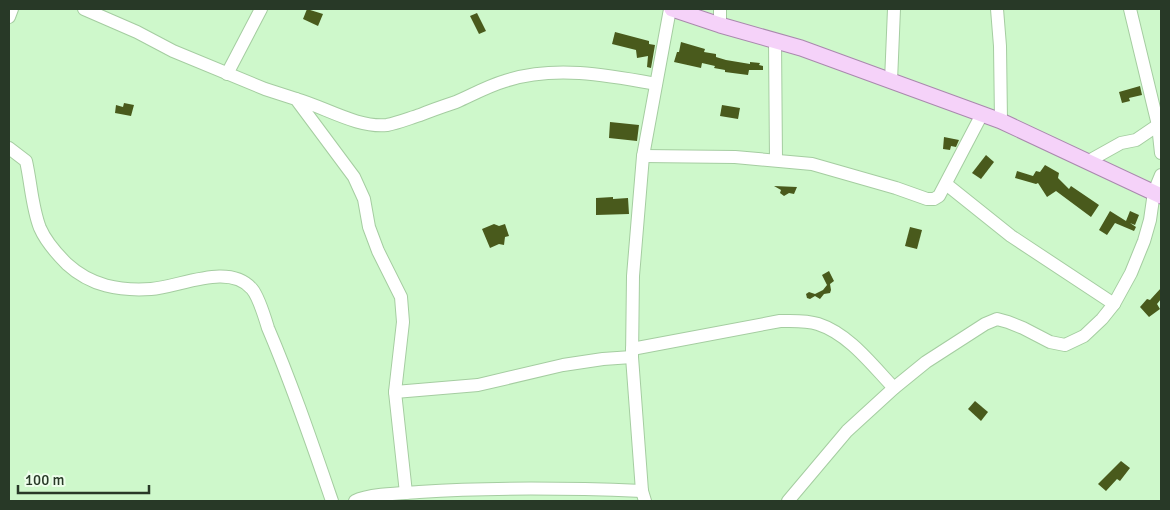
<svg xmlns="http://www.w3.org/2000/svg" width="1170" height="510" font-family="Signika,sans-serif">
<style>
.building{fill:#495a1c}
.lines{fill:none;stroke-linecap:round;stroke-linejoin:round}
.minor-casing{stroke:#a5cda1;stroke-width:14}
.major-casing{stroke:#a989ad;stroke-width:17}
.minor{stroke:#fff;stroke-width:12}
.major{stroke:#f5d2f9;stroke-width:15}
</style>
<rect width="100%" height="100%" fill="#cef8cb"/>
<g class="building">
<polygon points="307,9 323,14 318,26 303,19"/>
<polygon points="477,13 486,31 479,34 470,16"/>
<polygon points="615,32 649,41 649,44 655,45 651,68 647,67 648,56 637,58 636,50 612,44"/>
<polygon points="681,42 705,49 704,52 716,54 716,57 726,60 750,64 750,62 760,63 759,65 763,66 763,70 749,70 748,75 725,72 725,70 714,68 715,66 702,63 701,68 674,62 677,52 679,52"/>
<polygon points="1140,86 1142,95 1129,98 1130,101 1122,103 1119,92"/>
<polygon points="124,103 134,105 131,116 115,113 116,105 123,107"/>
<polygon points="722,105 740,108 738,119 720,116"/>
<polygon points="610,122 639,125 637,141 609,138"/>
<polygon points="944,137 959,140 956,147 951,146 950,150 943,149"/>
<polygon points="986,155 994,162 981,179 972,173"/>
<polygon points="1045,165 1059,173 1058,178 1069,189 1071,186 1099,205 1091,217 1056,191 1047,197 1038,183 1036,184 1015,178 1017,171 1033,176 1036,171 1040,172"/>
<polygon points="774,186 797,187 794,194 789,193 784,196 780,193 781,190"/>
<polygon points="613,197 613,199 628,198 629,214 596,215 596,198"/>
<polygon points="1110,211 1126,221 1130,211 1139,215 1135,225 1130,223 1136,227 1134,231 1115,223 1107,235 1099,230"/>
<polygon points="494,224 499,226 505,224 509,236 505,237 504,245 499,244 490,248 482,229"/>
<polygon points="910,227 922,230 917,249 905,246"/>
<polygon points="829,271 834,281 830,284 831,290 830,293 824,294 820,299 815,296 810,299 807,298 806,294 809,292 815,294 823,290 827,285 822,275"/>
<polygon points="1161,288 1161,299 1157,304 1160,309 1149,317 1140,307 1147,299 1150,300"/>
<polygon points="975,401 988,412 981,421 968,409"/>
<polygon points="1121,461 1130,468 1120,481 1117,479 1106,491 1098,484"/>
</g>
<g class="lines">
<g class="minor-casing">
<g id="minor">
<polyline points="84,9 137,32 173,51 265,89 296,99 354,177 364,199 369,227 378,251 401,297 403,322 395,392 406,493"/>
<polyline points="997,9 1000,46 1001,121"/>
<polyline points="1130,9 1158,125 1161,153"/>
<polyline points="9,17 12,9"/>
<polyline points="720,25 720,9"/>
<polyline points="775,41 776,160"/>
<polyline points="227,74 261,9"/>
<polyline points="891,81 894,9"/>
<path d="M296,99C325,107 357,128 387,125C398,123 410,118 420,115C432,110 444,106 456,102C472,95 488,86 505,81C554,65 607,75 656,84"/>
<path d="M9,148L26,161C31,183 32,208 40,228C46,242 56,253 67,264C91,286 119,291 151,289C180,287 229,262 252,289C258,296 265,318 268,328C292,384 312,443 332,501"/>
<polyline points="643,156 735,157 812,164 896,188 927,199 934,199 939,196 982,114"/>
<polyline points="1087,162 1121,143 1136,140 1161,123"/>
<polyline points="946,184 1011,236 1114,304"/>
<path d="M632,349L780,321C792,321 806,320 818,324C849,334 872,365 894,388"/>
<polyline points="395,392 478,385 563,365 603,359 632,357"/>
<path d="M355,501C368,494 403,493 419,492C493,487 568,488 642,491"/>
<polyline points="645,501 642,491 632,357 633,276 643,156 670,9"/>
<polyline points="788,501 847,431 894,388 926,362 985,324 997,319 1008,322 1023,328 1050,342 1065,345 1084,336 1102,319 1114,304 1131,273 1144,241 1150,220 1154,192 1161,175"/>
</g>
</g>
<g class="major-casing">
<polyline id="major" points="672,9 720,25 801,48 1001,121 1161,196"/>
</g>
<use href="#minor" class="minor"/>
<use href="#major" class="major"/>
</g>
<rect width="1170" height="510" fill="none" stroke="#283927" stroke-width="20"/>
<path d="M18 485v8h131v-8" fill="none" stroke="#283927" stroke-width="2.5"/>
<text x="25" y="485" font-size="15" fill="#283927" stroke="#edfeeb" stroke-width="4" paint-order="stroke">100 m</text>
</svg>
